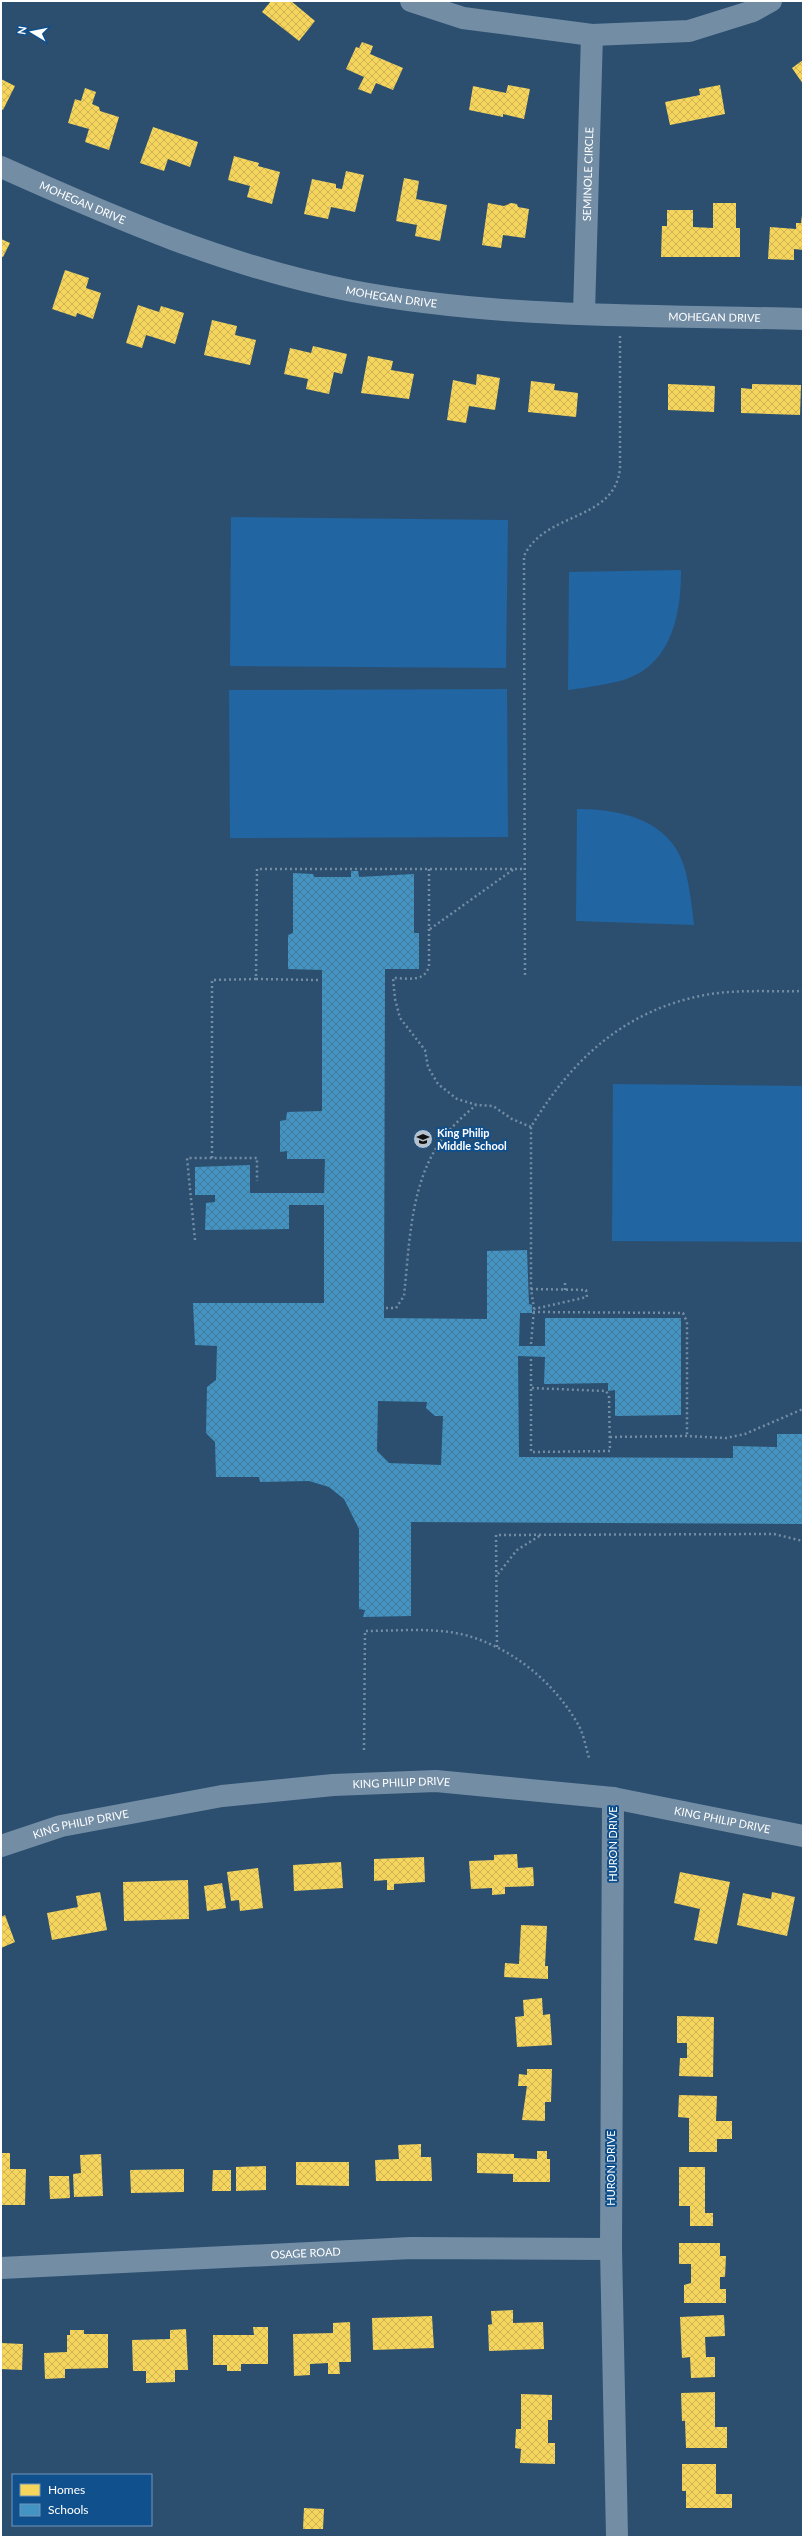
<svg xmlns="http://www.w3.org/2000/svg" width="804" height="2538" font-family="Lato,sans-serif">
<style>
.pitch{fill:#2165a2}
.homes{fill:url(#homes-cross-hatch)}
.schools{fill:url(#schools-cross-hatch);fill-rule:evenodd}
.lines{fill:none;stroke-linecap:round;stroke-linejoin:round}
.path{stroke:#738da5;stroke-width:2.5;stroke-dasharray:2 3;stroke-linecap:butt}
.minor{stroke:#738da5;stroke-width:22}
.tertiary{stroke:#738da5;stroke-width:22}
.labels{text-anchor:middle;stroke-width:4;stroke-linejoin:round;paint-order:stroke}
.street-label{font-size:11px;fill:#fff;stroke:#10508c}
.poi-label{font-size:11px;font-weight:bold;fill:#fff;stroke:#10508c;text-anchor:start}
</style>
<defs>
<pattern id="homes-cross-hatch" width="8" height="8" patternUnits="userSpaceOnUse"><rect width="8" height="8" fill="#f6d55c"/><path d="M0 0l8 8M0 8l8-8" fill="none" stroke="#ccb358"/></pattern>
<pattern id="schools-cross-hatch" width="8" height="8" patternUnits="userSpaceOnUse"><rect width="8" height="8" fill="#4393c3"/><path d="M0 0l8 8M0 8l8-8" fill="none" stroke="#467a99"/></pattern>
</defs>
<rect width="100%" height="100%" fill="#2c4f70"/>
<g class="pitch">
<polygon points="231,517 508,520 506,668 230,666"/>
<path d="M681,570C681,616 671,667 620,681C603,685 585,688 568,690L569,572Z"/>
<polygon points="507,689 508,837 230,838 229,690"/>
<path d="M577,809C623,809 674,821 686,873C690,890 692,908 694,925L576,921Z"/>
<polygon points="613,1084 803,1086 803,1242 612,1241"/>
</g>
<g class="homes">
<polygon points="271,1 291,1 315,21 299,41 262,12"/>
<polygon points="362,42 373,46 370,54 403,68 393,90 376,83 371,94 358,89 364,77 346,69 356,47 359,48"/>
<polygon points="803,60 803,84 792,68"/>
<polygon points="1,79 15,86 3,110 1,109"/>
<polygon points="508,85 530,89 524,119 503,114 503,117 469,110 473,86 506,93"/>
<polygon points="720,85 725,114 670,125 665,102 700,95 699,89"/>
<polygon points="85,88 96,92 92,104 99,107 100,111 119,117 109,150 85,142 89,129 68,123 75,99 81,101"/>
<polygon points="153,127 198,142 190,167 168,159 164,171 140,163"/>
<polygon points="234,156 259,163 258,166 280,172 272,204 247,197 250,186 228,180"/>
<polygon points="346,171 364,175 355,212 331,207 328,219 304,214 312,179 336,184 336,188 342,189"/>
<polygon points="404,178 419,181 416,199 447,205 440,241 415,236 417,225 396,221"/>
<polygon points="488,203 504,206 511,203 517,204 518,207 529,209 525,238 503,235 501,248 482,245"/>
<polygon points="713,203 736,203 736,228 740,228 740,257 661,257 662,226 667,226 667,210 693,210 693,227 713,228"/>
<polygon points="802,215 803,250 794,249 794,260 768,259 770,227 796,229 796,223 801,223"/>
<polygon points="1,239 10,243 3,257 1,256"/>
<polygon points="65,270 89,278 86,288 101,293 93,319 77,313 76,317 52,309"/>
<polygon points="138,305 159,312 161,306 184,313 175,344 146,335 142,348 126,343"/>
<polygon points="212,320 237,326 235,335 256,340 250,365 204,355"/>
<polygon points="313,346 347,354 342,374 334,372 329,394 306,389 308,379 284,374 290,348 311,353"/>
<polygon points="368,356 393,361 391,370 414,374 409,399 361,393"/>
<polygon points="477,374 500,378 495,410 469,406 466,423 447,420 453,380 476,385"/>
<polygon points="531,381 555,384 554,390 578,393 576,417 528,412"/>
<polygon points="668,384 715,386 714,412 668,410"/>
<polygon points="752,384 801,385 800,415 741,413 741,388 752,389"/>
<polygon points="517,1854 518,1868 533,1867 534,1886 505,1887 505,1894 492,1895 492,1888 471,1889 469,1861 494,1860 494,1855"/>
<polygon points="424,1857 425,1882 394,1884 394,1890 387,1890 387,1880 374,1881 374,1859"/>
<polygon points="341,1862 343,1888 294,1891 293,1865"/>
<polygon points="258,1868 263,1908 240,1911 239,1900 231,1901 227,1872"/>
<polygon points="680,1872 730,1882 717,1944 694,1940 700,1909 674,1903"/>
<polygon points="188,1880 189,1919 124,1921 123,1882"/>
<polygon points="222,1883 226,1908 207,1911 204,1886"/>
<polygon points="100,1892 107,1930 52,1940 47,1913 78,1907 76,1896"/>
<polygon points="772,1892 795,1897 787,1936 737,1925 743,1893 771,1899"/>
<polygon points="5,1915 15,1942 1,1948 1,1917"/>
<polygon points="521,1925 547,1926 545,1966 548,1966 548,1979 504,1977 505,1963 519,1964"/>
<polygon points="542,1998 543,2015 550,2014 552,2045 517,2047 515,2017 524,2016 523,2000"/>
<polygon points="677,2016 714,2017 713,2077 679,2076 680,2058 687,2058 687,2043 677,2043"/>
<polygon points="527,2069 552,2069 551,2102 545,2102 545,2121 522,2120 527,2086 518,2086 519,2074 527,2075"/>
<polygon points="679,2095 717,2096 716,2121 732,2121 732,2139 717,2139 717,2152 689,2152 689,2118 678,2117"/>
<polygon points="421,2144 421,2157 431,2157 432,2181 376,2181 375,2160 399,2159 398,2145"/>
<polygon points="537,2151 547,2151 547,2159 550,2159 550,2182 513,2182 513,2174 477,2173 477,2153 514,2154 514,2158 537,2159"/>
<polygon points="1,2153 10,2153 10,2169 26,2169 25,2205 1,2205"/>
<polygon points="101,2154 103,2196 74,2197 73,2174 81,2173 80,2155"/>
<polygon points="296,2162 349,2162 349,2186 296,2185"/>
<polygon points="266,2166 266,2190 236,2191 236,2167"/>
<polygon points="679,2167 705,2167 705,2213 713,2213 713,2226 690,2226 690,2206 679,2206"/>
<polygon points="184,2169 184,2192 131,2193 130,2170"/>
<polygon points="213,2170 231,2170 231,2191 212,2191"/>
<polygon points="49,2176 69,2176 70,2198 50,2199"/>
<polygon points="679,2243 720,2243 720,2256 726,2256 725,2277 720,2277 720,2289 726,2289 726,2303 684,2303 684,2285 691,2283 691,2264 679,2264"/>
<polygon points="513,2310 513,2323 543,2322 544,2349 489,2351 488,2325 492,2324 491,2311"/>
<polygon points="724,2315 725,2336 705,2337 706,2357 715,2357 715,2377 691,2378 690,2357 682,2358 680,2317"/>
<polygon points="432,2316 434,2348 373,2350 372,2318"/>
<polygon points="350,2322 351,2362 339,2362 340,2374 328,2374 328,2363 310,2364 310,2375 294,2376 293,2334 333,2333 333,2323"/>
<polygon points="253,2327 268,2327 268,2364 241,2364 241,2371 227,2371 227,2365 213,2365 213,2335 254,2335"/>
<polygon points="186,2329 188,2370 175,2370 175,2382 146,2383 146,2371 133,2371 132,2340 170,2339 170,2330"/>
<polygon points="70,2330 84,2330 84,2334 108,2334 108,2368 65,2369 65,2378 45,2379 44,2353 67,2352 67,2335 70,2335"/>
<polygon points="1,2343 23,2344 22,2370 1,2369"/>
<polygon points="715,2392 715,2427 727,2427 727,2448 686,2448 685,2421 682,2421 681,2393"/>
<polygon points="521,2394 552,2395 552,2420 548,2420 548,2443 555,2443 555,2464 520,2463 521,2449 515,2448 516,2429 521,2429"/>
<polygon points="682,2464 716,2464 716,2494 732,2494 732,2508 686,2508 686,2491 682,2491"/>
<polygon points="304,2508 324,2509 323,2529 303,2529"/>
</g>
<path class="schools" d="M351,871H358L359,877L414,874V933H419V969H385L384,1318L487,1319V1251L527,1250L529,1304L532,1305V1313H520L519,1346H545V1318H681V1415L615,1416V1390L608,1391V1383L544,1384L545,1357L518,1356L519,1457L733,1458V1446L777,1447V1434H803V1524L411,1522V1616L363,1617L365,1610L359,1609V1529L344,1499L329,1487L309,1481L260,1482L259,1477H216L215,1442L206,1433L207,1387L216,1380L217,1346L195,1345L193,1303H324V1205H289V1229L205,1230L206,1203L215,1202V1195H195V1167L250,1165V1193H324L325,1159H287V1151L280,1152V1121L286,1120L287,1112L322,1111V970L288,969V935L293,933V873L313,874L314,877H351ZM378,1401L427,1402L426,1408L435,1416H443L441,1465L389,1463L377,1451Z"/>
<g class="lines">
<g class="path">
<path d="M429,869V966C425,983 406,978 393,978L395,999L400,1018L425,1050L428,1067L438,1084L457,1099L477,1105L493,1106L512,1119L531,1127"/>
<polyline points="430,929 514,869"/>
<path d="M525,975L524,556C545,511 615,522 620,468V335"/>
<polyline points="256,979 318,980"/>
<polyline points="212,1158 212,980 256,979 257,869 523,869"/>
<polyline points="195,1240 187,1158 257,1158 257,1181"/>
<polyline points="531,1289 586,1290 587,1297 534,1309"/>
<polyline points="565,1290 565,1281"/>
<path d="M386,1308H396L404,1296C409,1249 410,1192 435,1150C445,1132 461,1118 476,1105"/>
<polyline points="533,1312 683,1313 687,1322 687,1436"/>
<path d="M531,1344L534,1309L531,1289V1127C572,1059 625,1010 705,995C737,989 771,992 803,991"/>
<polyline points="531,1359 531,1452 610,1451 609,1396 606,1391 531,1388"/>
<polyline points="610,1437 687,1436 726,1438 745,1434 803,1409"/>
<polyline points="498,1574 517,1550 541,1535"/>
<polyline points="497,1647 496,1535 774,1534 803,1541"/>
<path d="M364,1750L365,1631C397,1631 433,1627 465,1635C513,1648 555,1683 579,1726C584,1736 586,1748 589,1758"/>
</g>
<g class="minor">
<polyline points="411,1 463,18 592,35 689,31 753,11 771,1"/>
<path id="s1" d="M584,313L592,35"/>
<polyline points="613,1798 611,2249 617,2537"/>
<path id="s2" d="M1,2268L411,2248L611,2249"/>
</g>
<g class="tertiary">
<path id="s3" d="M1,167C115,218 228,267 352,291C500,319 653,315 803,319"/>
<path id="s4" d="M1,1846L61,1826L222,1796L333,1785L436,1781L613,1798L803,1836"/>
</g>
</g>
<defs>
<g id="school-disc" transform="scale(1)"><circle r="9.5" fill="#b5c1cd" stroke="#10508c"/><path d="M0-5L7-2L0 1L-7-2ZM-4 1L0 2.5L4 1V4Q0 6-4 4Z" fill="#111"/></g>
</defs>
<g fill-rule="evenodd">
<use href="#school-disc" x="423" y="1139"/>
</g>
<g class="labels">
<g class="street-label">
<text dy="4" stroke="none"><textPath href="#s1" startOffset="139">SEMINOLE CIRCLE</textPath></text>
<text dy="4" stroke="none"><textPath href="#s3" startOffset="89">MOHEGAN DRIVE</textPath></text>
<text dy="4" stroke="none"><textPath href="#s3" startOffset="413">MOHEGAN DRIVE</textPath></text>
<text dy="4" stroke="none"><textPath href="#s3" startOffset="737">MOHEGAN DRIVE</textPath></text>
<text dy="4" stroke="none"><textPath href="#s4" startOffset="407">KING PHILIP DRIVE</textPath></text>
<text dy="4" stroke="none"><textPath href="#s4" startOffset="731">KING PHILIP DRIVE</textPath></text>
<text dy="4" stroke="none"><textPath href="#s4" startOffset="83">KING PHILIP DRIVE</textPath></text>
<text transform="translate(613 1844) rotate(-90)" y="4">HURON DRIVE</text>
<text transform="translate(611 2168) rotate(-90)" y="4">HURON DRIVE</text>
<text dy="4" stroke="none"><textPath href="#s2" startOffset="305">OSAGE ROAD</textPath></text>
</g>
<g class="poi-label">
<text x="437" y="1137">King Philip<tspan x="437" dy="13">Middle School</tspan></text>
</g>
</g>
<rect width="804" height="2538" fill="none" stroke="#ffffff" stroke-width="4"/>
<rect x="12" y="2474" width="140" height="52" fill="#10508c" stroke="#7096ba"/>
<rect x="20" y="2484" width="20" height="12" fill="#f6d55c" stroke="#7096ba"/>
<text x="48" y="2494" font-size="12" fill="#ffffff">Homes</text>
<rect x="20" y="2504" width="20" height="12" fill="#4393c3" stroke="#7096ba"/>
<text x="48" y="2514" font-size="12" fill="#ffffff">Schools</text>
<g transform="translate(32 32) rotate(280)" stroke="#10508c" stroke-width="3" paint-order="stroke">
<path d="M0-3L7 15L0 10L-7 15Z" fill="#ffffff"/>
<text y="-6" font-size="11" font-weight="bold" text-anchor="middle" fill="#ffffff">N</text>
</g>
</svg>
